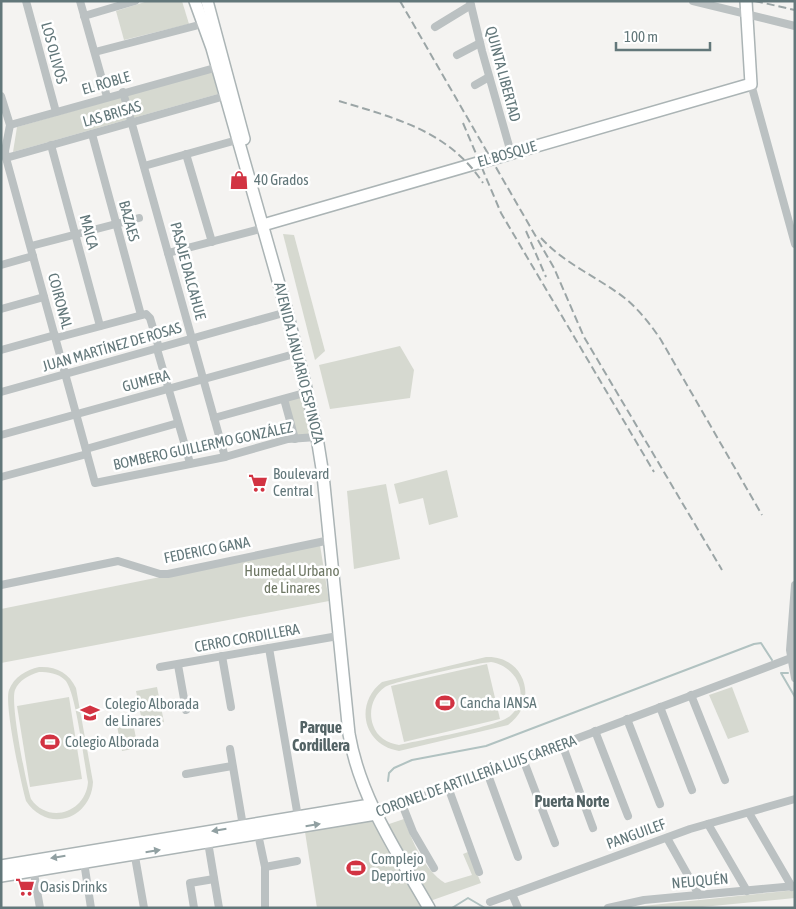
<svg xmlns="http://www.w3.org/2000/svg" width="796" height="909" font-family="'Asap Condensed',sans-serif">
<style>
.green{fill:#d6d9d0;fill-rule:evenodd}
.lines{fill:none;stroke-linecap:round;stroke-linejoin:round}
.stream{stroke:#b1c2c1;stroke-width:2}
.secondary-casing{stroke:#abb4b5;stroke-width:14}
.street{stroke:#bbc1c2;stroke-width:8}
.secondary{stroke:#fff;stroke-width:11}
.rail{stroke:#9ba5a6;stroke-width:2;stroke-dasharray:8 4;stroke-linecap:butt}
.oneway{fill:#91a0a2}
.labels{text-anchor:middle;stroke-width:5;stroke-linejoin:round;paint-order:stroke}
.street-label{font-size:15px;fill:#62777a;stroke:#fff}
.poi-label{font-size:15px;fill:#62777a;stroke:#fff;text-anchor:start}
.park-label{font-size:15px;fill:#6e7764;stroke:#fff}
.neighbourhood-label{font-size:16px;font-weight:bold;fill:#536365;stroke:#fff}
</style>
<rect width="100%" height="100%" fill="#f4f3f1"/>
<g class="green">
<polygon points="148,1 182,1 189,24 124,40 116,11"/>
<polygon points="212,71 218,94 13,152 17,127"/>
<polygon points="283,234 294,235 325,351 315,360"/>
<polygon points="400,346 414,370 410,398 330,409 319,365"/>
<polygon points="307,395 315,436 296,436 286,400"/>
<polygon points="447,470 458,517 429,525 423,498 399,504 394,484"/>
<polygon points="386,484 400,559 354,569 347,491"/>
<polygon points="320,545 329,601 1,663 1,609"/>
<path d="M486,657C525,655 540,702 508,725L399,751C363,745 354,704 382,682ZM491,662C517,666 532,697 510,716C497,727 420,740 399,745C387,743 377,737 373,725C368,711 373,695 385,687C395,681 477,663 491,662Z"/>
<polygon points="487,664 500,719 404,742 391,686"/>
<path d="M39,667C56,666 69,673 76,688L93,782C91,819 48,834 26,801C21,783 4,705 9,690C14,677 26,670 39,667ZM39,672C48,672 58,673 65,680C76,691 84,763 88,782C86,812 49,825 31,799C26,783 10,703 15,690C19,680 29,675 39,672Z"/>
<polygon points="157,687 164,722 143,726 136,691"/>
<polygon points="732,687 749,732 728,739 709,695"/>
<polygon points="69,697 82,779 30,787 17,706"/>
<polygon points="133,723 138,748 122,751 117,726"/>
<path d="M404,819C413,842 423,869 445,883L472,875L463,854L468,852L481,883L430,901L386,825Z"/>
<polygon points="373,820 424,908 317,908 305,832"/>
<polygon points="795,890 795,898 692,908 624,908"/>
</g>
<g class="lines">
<g class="stream">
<polyline points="788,673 781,673 795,697"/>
<polyline points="388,781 389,773 394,768 412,760 486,746 754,644 761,643 772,660"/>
<polyline points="452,908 468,898 485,908"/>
</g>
<g class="secondary-casing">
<g id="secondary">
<path d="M195,1L212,48L287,312L315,425L323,475L349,734C360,798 397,852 429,908"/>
<polyline points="207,1 244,139"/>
<polyline points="263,225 751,84 746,1"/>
<polyline points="1,866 370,805"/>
<polyline points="1,876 376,814"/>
</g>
</g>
<g class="street">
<polyline points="26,1 56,112"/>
<polyline points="80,1 107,97"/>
<polyline points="470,1 482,51 511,153"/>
<polyline points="693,1 795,26"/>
<polyline points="84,16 135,1"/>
<polyline points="435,27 471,5"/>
<polyline points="95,52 195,26"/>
<polyline points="457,55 480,43"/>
<polyline points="751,84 795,244"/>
<polyline points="475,85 489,77"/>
<polyline points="123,92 225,457"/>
<polyline points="1,96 10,125 5,151 6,158 95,483 225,457 288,439 317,437"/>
<polyline points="10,125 211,69"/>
<polyline points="92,134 141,315"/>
<polyline points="51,145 100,326"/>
<polyline points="186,154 212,242"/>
<polyline points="6,158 225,96"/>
<polyline points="144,166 237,140"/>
<polyline points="31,246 139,218"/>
<polyline points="168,253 264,228"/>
<polyline points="1,265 33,256"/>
<polyline points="1,309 44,297"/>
<polyline points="56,338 146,314 150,318 159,348"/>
<polyline points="157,349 190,463"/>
<polyline points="1,350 55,335"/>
<polyline points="1,392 287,312"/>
<polyline points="284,399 295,439"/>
<polyline points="214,418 308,392"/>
<polyline points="1,435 298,353"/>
<polyline points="86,449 178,423"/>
<polyline points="1,477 87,454"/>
<polyline points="1,585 118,561 160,574 168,574 330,540"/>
<polyline points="795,585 790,650 795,678"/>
<polyline points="269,648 298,817"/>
<polyline points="222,656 231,707"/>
<polyline points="178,665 186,710"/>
<polyline points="160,667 338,636"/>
<polyline points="691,695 725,780"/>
<polyline points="660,707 692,790"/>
<polyline points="627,719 660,804"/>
<polyline points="595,731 628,816"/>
<polyline points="562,744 593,828"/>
<polyline points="230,749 243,826"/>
<polyline points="523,759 555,843"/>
<polyline points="487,772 518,857"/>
<polyline points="186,774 232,766"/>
<polyline points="448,787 479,872"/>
<polyline points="402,804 413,832 434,868"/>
<polyline points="749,813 792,887"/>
<polyline points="376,814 791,658"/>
<polyline points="708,824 747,891"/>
<polyline points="258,834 265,867 265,908"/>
<polyline points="667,838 699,895"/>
<polyline points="208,842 219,908"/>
<polyline points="134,851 144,908"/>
<polyline points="84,862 91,908"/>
<polyline points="265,867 297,861"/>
<polyline points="33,868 40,908"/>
<polyline points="512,894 518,908"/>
<polyline points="490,902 690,829 795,799"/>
<polyline points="194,908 190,883 214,879"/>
<polyline points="608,908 644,900 795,886"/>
</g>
<use href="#secondary" class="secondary"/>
<g class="rail">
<polyline points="400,1 554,268 584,337 722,570"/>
<polyline points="755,1 795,10"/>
<path d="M339,101C395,118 449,131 483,183"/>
<polyline points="463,123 501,213 654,472"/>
<polyline points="526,231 546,277"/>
<path d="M541,238C566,265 598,277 626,299C640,311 651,325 661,340L762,515"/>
</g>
</g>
<defs><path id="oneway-solid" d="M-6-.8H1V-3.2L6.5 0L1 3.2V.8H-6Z" transform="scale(1.25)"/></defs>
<g class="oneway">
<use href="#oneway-solid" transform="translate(313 825) rotate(-9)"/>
<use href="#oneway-solid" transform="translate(219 830) rotate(171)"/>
<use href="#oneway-solid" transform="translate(153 851) rotate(-9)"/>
<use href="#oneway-solid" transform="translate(58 857) rotate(171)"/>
</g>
<defs>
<g id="shop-bare" transform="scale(1.5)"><path d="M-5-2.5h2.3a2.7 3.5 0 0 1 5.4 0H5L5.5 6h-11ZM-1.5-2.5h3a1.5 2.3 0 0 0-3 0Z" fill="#d23342" stroke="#fff" stroke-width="2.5" paint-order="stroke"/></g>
<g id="supermarket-bare" transform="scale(1.5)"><path d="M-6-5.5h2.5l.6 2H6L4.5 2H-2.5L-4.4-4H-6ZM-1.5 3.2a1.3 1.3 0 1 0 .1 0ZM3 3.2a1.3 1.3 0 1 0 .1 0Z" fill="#d23342" stroke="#fff" stroke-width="2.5" paint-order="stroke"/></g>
<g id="stadium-bare" transform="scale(1.5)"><path d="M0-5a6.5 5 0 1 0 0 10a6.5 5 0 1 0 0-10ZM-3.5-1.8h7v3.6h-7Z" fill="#d23342" stroke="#fff" stroke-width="2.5" paint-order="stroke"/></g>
<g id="school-bare" transform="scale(1.5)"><path d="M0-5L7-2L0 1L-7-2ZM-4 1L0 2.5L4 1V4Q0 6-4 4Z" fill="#d23342" stroke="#fff" stroke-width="2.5" paint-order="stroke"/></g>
</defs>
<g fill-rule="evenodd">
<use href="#shop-bare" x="239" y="180"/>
<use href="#supermarket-bare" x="258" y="483"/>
<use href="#stadium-bare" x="445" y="703"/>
<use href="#school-bare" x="90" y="713"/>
<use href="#stadium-bare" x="50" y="742"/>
<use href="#stadium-bare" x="356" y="868"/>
<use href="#supermarket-bare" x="25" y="887"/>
</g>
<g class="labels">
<g class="street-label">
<text transform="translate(54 53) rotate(75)" y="5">LOS OLIVOS</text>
<text transform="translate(503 74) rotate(75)" y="5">QUINTA LIBERTAD</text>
<text transform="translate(106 83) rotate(-16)" y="5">EL ROBLE</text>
<text transform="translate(112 114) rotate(-16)" y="5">LAS BRISAS</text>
<text transform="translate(507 154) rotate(-16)" y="5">EL BOSQUE</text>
<text transform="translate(129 221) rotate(75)" y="5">BAZAES</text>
<text transform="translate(89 232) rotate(75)" y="5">MAICA</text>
<text transform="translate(188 271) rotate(75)" y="5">PASAJE DALCAHUE</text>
<text transform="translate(60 301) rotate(75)" y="5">COIRONAL</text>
<text transform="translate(112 347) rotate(-16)" y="5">JUAN MARTÍNEZ DE ROSAS</text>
<text transform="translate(299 363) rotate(76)" y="5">AVENIDA JANUARIO ESPINOZA</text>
<text transform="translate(146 381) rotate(-15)" y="5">GUMERA</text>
<text transform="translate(203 446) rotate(-12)" y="5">BOMBERO GUILLERMO GONZÁLEZ</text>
<text transform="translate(207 550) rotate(-11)" y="5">FEDERICO GANA</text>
<text transform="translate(247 638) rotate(-10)" y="5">CERRO CORDILLERA</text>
<text transform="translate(476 776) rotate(-20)" y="5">CORONEL DE ARTILLERÍA LUIS CARRERA</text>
<text transform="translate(636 834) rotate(-20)" y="5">PANGUILEF</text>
<text transform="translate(700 881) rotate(-5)" y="5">NEUQUÉN</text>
</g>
<g class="poi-label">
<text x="254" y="185">40 Grados</text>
<text x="273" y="479">Boulevard<tspan x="273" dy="17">Central</tspan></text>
<text x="460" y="708">Cancha IANSA</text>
<text x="105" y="709">Colegio Alborada<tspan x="105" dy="17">de Linares</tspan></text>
<text x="65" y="747">Colegio Alborada</text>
<text x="371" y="864">Complejo<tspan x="371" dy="17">Deportivo</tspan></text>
<text x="40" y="892">Oasis Drinks</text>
</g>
<g class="park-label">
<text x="292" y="576">Humedal Urbano<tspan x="292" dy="17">de Linares</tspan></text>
</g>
<g class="neighbourhood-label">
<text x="321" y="733">Parque<tspan x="321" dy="18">Cordillera</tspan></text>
<text x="572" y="807">Puerta Norte</text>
</g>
</g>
<rect width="796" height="909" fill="none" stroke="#62777a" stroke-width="5"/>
<path d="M616 42v8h94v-8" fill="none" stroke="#62777a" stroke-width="2.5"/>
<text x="624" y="42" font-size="15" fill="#62777a" stroke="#ffffff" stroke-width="4" paint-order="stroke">100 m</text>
</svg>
